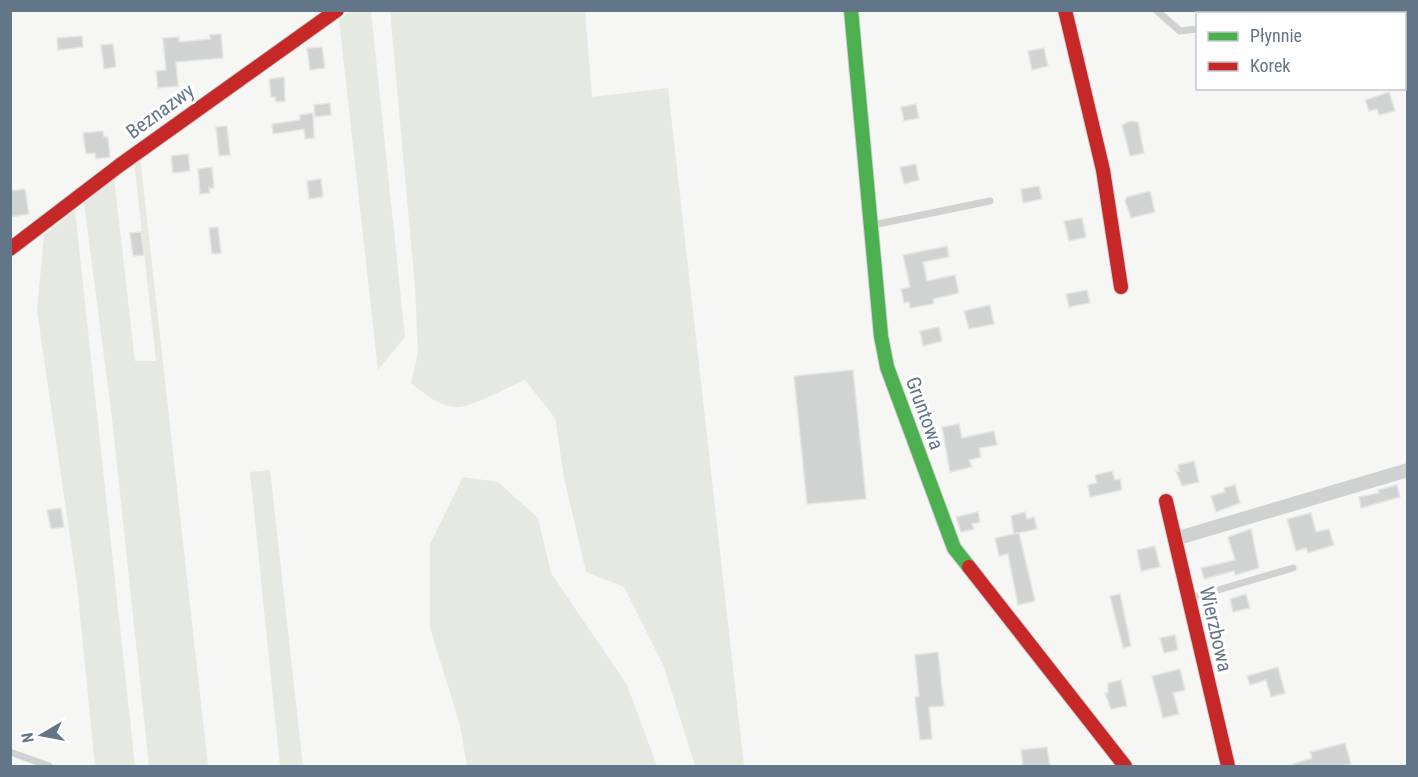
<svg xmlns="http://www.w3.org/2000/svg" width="1418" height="777" font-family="'Roboto Condensed',sans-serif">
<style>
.green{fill:#e5e9e2}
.building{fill:#d1d3d3;stroke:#e5e5e4;stroke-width:1.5}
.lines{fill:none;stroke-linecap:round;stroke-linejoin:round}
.fast-casing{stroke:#d1d3d4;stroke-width:16}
.jam-casing{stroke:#d1d3d4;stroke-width:16}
.lane{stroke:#d0d1d1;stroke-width:7}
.street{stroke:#d0d1d1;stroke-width:14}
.fast{stroke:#4caf50;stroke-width:14}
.jam{stroke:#c62828;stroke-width:14}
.labels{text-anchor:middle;stroke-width:6;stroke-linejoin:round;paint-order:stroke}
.street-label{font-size:20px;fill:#637688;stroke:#fff}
</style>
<rect width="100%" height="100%" fill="#f6f6f4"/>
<g class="green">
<polygon points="351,11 371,11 405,337 378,370 339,20"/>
<path d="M390,11H585L592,97L668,88L744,766H695L664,667L624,587L586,572L564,478L555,418L525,380C509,386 472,408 456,407C440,407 422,392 411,383L418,353L415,287Z"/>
<polygon points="140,157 208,766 149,766 112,418 84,203 114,178 135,361 156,361 134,161"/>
<polygon points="75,210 135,766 95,766 77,585 37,311 44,235"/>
<polygon points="270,470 303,766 280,766 250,472"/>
<polygon points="463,477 498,482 538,518 551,573 627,685 657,766 467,766 460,725 430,628 430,544"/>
</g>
<g class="building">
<polygon points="221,34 223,58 176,62 178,86 158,88 156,71 166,70 163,38 179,37 179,42 210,39 210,35"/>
<polygon points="82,36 83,47 58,50 57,38"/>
<polygon points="113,44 116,67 104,69 101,45"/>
<polygon points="322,47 325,68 310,70 307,48"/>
<polygon points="1044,48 1048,66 1032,70 1028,51"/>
<polygon points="284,77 285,101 276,102 275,97 271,97 269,79"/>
<polygon points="1389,92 1395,111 1379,115 1377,109 1369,111 1365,100"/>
<polygon points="330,103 331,115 315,117 314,105"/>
<polygon points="916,104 919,118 904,121 901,107"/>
<polygon points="313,113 314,138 305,139 304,129 273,134 272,124 300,120 300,115"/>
<polygon points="1130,121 1138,122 1144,153 1130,156 1122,125"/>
<polygon points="227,126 230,155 219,156 216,127"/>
<polygon points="103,131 104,137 108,137 110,157 96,159 95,153 86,154 83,133"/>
<polygon points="188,154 190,171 173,173 171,156"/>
<polygon points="916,164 919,180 904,184 900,167"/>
<polygon points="212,167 214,188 209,188 210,193 200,194 198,169"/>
<polygon points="321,179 323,197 309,199 307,181"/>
<polygon points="1039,186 1042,199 1023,203 1021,189"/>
<polygon points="25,189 29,214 10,217 10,191"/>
<polygon points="1150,191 1155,212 1131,218 1125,201 1127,197"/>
<polygon points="1082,218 1086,237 1069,241 1064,221"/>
<polygon points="218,227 221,253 212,254 209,228"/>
<polygon points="141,232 144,255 133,256 130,233"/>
<polygon points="947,246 949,257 923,262 927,281 955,275 959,293 933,299 934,304 910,308 909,302 904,303 901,289 910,287 903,255"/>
<polygon points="1087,290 1090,303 1069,307 1066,294"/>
<polygon points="990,305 994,324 969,329 964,311"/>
<polygon points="939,327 942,341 923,346 920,331"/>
<polygon points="853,370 866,499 807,504 794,376"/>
<polygon points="959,424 962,438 994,431 997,445 979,448 981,457 969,460 972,467 950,472 942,427"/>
<polygon points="1194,461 1199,482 1182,486 1176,471 1179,471 1178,465"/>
<polygon points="1112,471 1115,480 1120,479 1122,490 1090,497 1088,485 1097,483 1095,475"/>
<polygon points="1235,485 1240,503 1216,512 1211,496 1225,492 1224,488"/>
<polygon points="1397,485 1400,497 1361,508 1359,497 1379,493 1378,490"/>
<polygon points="61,508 64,527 51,529 47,510"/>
<polygon points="978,512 980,522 972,524 974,529 961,532 956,517"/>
<polygon points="1025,512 1027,519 1034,517 1037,529 1014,534 1011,516"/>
<polygon points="1311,513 1316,532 1329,529 1334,545 1308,553 1306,548 1296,551 1287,519"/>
<polygon points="1251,529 1259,568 1235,575 1234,571 1204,579 1201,568 1235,560 1228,537"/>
<polygon points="1019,533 1035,601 1018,605 1008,554 999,556 995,538"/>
<polygon points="1155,546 1160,567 1141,571 1137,550"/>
<polygon points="1120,594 1131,646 1123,648 1110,596"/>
<polygon points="1246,594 1250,608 1233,612 1230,599"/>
<polygon points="1175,635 1178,650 1164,653 1160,638"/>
<polygon points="938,652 944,706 929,707 932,739 920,740 915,697 919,696 915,655"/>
<polygon points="1278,667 1285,693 1271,697 1266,680 1250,685 1247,676"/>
<polygon points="1180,669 1185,690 1173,693 1179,714 1163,718 1152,676"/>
<polygon points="1121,680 1127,706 1111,709 1105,693 1108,693 1108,683"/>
<polygon points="1345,743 1351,764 1340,766 1294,766 1293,764 1312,758 1310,752"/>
<polygon points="1047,747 1050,766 1023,766 1021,750"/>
</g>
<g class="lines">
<g class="fast-casing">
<polyline id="fast" points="851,10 881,336 887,367 954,548 969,567"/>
</g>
<g class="jam-casing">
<g id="jam">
<polyline points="1065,10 1103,170 1121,287"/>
<polyline points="10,249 120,165 337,10"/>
<polyline points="1166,501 1228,766"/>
<polyline points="969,567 1125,766"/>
</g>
</g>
<g class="lane">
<polyline points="1156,10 1180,31 1198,29"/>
<polyline points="1251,14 1261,10"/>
<polyline points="1404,50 1408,49"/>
<polyline points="873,225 990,201"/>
<polyline points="1191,598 1293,568"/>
<polyline points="10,752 49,766"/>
</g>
<polyline class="street" points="1175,539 1408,470"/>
<use href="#fast" class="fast"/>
<use href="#jam" class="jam"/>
</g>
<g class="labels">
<g class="street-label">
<text transform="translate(160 111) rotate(-36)" y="7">Beznazwy</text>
<text transform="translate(925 413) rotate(70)" y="7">Gruntowa</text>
<text transform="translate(1216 629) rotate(77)" y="7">Wierzbowa</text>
</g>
</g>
<rect width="1418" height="777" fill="none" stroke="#637688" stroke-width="24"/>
<rect x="1196" y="12" width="210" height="78" fill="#ffffff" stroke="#c1c8cf" stroke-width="1.5"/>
<rect x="1208" y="32" width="30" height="9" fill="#4caf50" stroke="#c1c8cf" stroke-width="1.5"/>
<text x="1250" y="42" font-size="18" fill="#637688">Płynnie</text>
<rect x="1208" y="62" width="30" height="9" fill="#c62828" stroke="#c1c8cf" stroke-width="1.5"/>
<text x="1250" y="72" font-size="18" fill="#637688">Korek</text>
<g transform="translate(42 735) rotate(260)" stroke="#ffffff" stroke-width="4.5" paint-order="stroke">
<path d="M0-4.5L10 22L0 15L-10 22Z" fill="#637688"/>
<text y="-9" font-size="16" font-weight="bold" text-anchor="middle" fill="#637688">N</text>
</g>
</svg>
